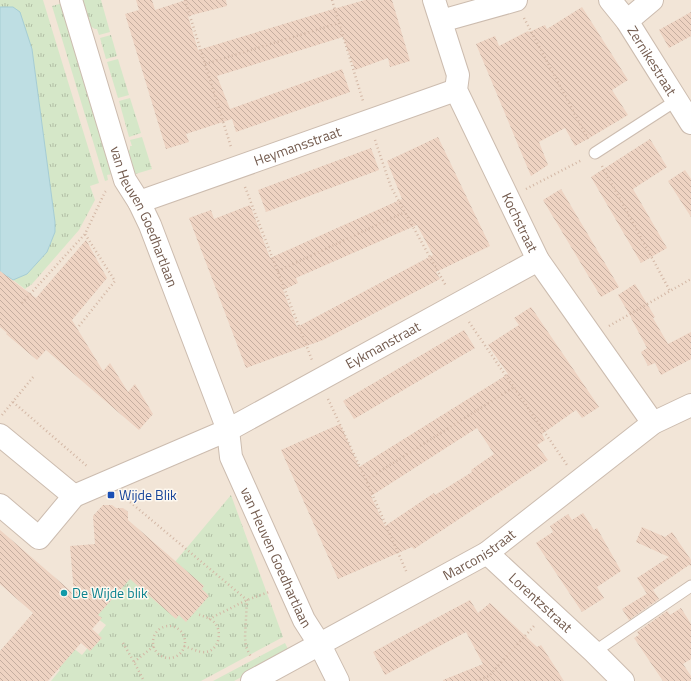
<svg xmlns="http://www.w3.org/2000/svg" width="691" height="681" font-family="'Titillium Web',sans-serif">
<style>
.residential{fill:#f2e5d7}
.grass{fill:url(#grass-tufts)}
.water{fill:#bedee3;stroke:#a5cdd4}
.building{fill:url(#building-back-hatch);fill-rule:evenodd}
.lines{fill:none;stroke-linecap:round;stroke-linejoin:round}
.lane-casing{stroke:#ccbcaf;stroke-width:13}
.street-casing{stroke:#ccbcaf;stroke-width:24}
.path{stroke:#d3b7a5;stroke-width:2.5;stroke-dasharray:1 3;stroke-linecap:butt}
.lane{stroke:#fff;stroke-width:11}
.street{stroke:#fff;stroke-width:22}
.transit-dot{fill:#1a4fb4;stroke:#fef8ef;stroke-width:1.5}
.culture-dot{fill:#0f9aa8;stroke:#fef8ef;stroke-width:1.5}
.labels{text-anchor:middle;stroke-width:3;stroke-linejoin:round;paint-order:stroke}
.street-label{font-size:14px;fill:#735b4e;stroke:#fef8ef}
.transit-label{font-size:14px;fill:#164399;stroke:#fef8ef;text-anchor:start}
.culture-label{font-size:14px;fill:#0d838f;stroke:#fef8ef;text-anchor:start}
</style>
<defs>
<pattern id="grass-tufts" width="24" height="20" patternUnits="userSpaceOnUse"><rect width="24" height="20" fill="#d5e7c8"/><path d="M3 7l-1-3M5 7V3M7 7l1-3M15 17l-1-3M17 17v-4M19 17l1-3" fill="none" stroke="#b1bea5"/></pattern>
<pattern id="building-back-hatch" width="6" height="6" patternUnits="userSpaceOnUse"><rect width="6" height="6" fill="#eed3c2"/><path d="M-1 5l2 2M0 0l6 6M5-1l2 2" fill="none" stroke="#c5aea0"/></pattern>
</defs>
<rect width="100%" height="100%" fill="#fbf3e8"/>
<rect class="residential" x="0" y="0" width="691" height="681"/>
<g class="grass">
<polygon points="0,0 43,0 99,183 90,186 95,200 79,230 32,284 25,289 13,280 27,274 47,252 55,232 55,222 32,49 26,33 7,7 0,7"/>
<polygon points="81,0 101,0 110,32 99,35 97,29 95,29 87,24"/>
<polygon points="63,3 116,177 113,178 111,174 107,175 108,180 105,181 52,6"/>
<polygon points="111,35 117,56 106,59 100,38"/>
<polygon points="118,59 129,95 118,98 107,62"/>
<polygon points="130,98 141,133 129,137 119,101"/>
<polygon points="142,137 152,169 132,175 126,156 130,149 130,146 132,146 130,140"/>
<polygon points="231,495 283,637 201,681 51,681 60,670 56,666 72,647 82,655 106,625 93,615 130,570 174,563"/>
<polygon points="285,643 289,651 234,681 213,681"/>
</g>
<polygon class="water" points="0,7 13,7 20,12 32,49 55,222 55,232 47,252 27,274 13,280 7,276 4,279 0,276"/>
<g class="building">
<polygon points="136,0 152,0 155,10 186,0 226,0 227,6 188,16 198,50 330,10 365,0 392,0 410,61 390,67 388,58 355,70 343,37 217,76 230,109 342,69 350,92 236,132 232,119 186,134 189,142 166,149 125,14 139,10"/>
<polygon points="582,7 628,80 612,90 628,115 591,137 575,146 565,128 539,142 548,165 531,176 476,44 495,36 499,46 528,31 529,32 545,25 547,29"/>
<polygon points="691,12 691,36 669,48 659,30"/>
<path d="M438,137L490,246L436,272L440,279L323,340L246,368L189,218L211,210L214,219L250,205L270,258L402,199L387,161ZM417,225L433,255L297,327L283,290L298,283L296,278Z"/>
<polygon points="650,139 667,167 633,189 667,248 641,263 591,177"/>
<polygon points="371,148 379,170 266,212 258,190"/>
<polygon points="685,170 691,179 691,217 668,181"/>
<polygon points="561,189 619,287 601,297 543,200"/>
<polygon points="86,240 107,278 72,320 103,371 110,363 128,392 135,384 153,414 139,430 46,350 37,360 6,334 7,333 0,327 0,271 36,298"/>
<polygon points="635,284 655,317 653,318 668,344 691,332 691,359 661,375 655,363 648,366 641,352 647,348 631,318 631,317 618,295"/>
<path d="M531,307L599,407L582,418L576,410L542,434L545,440L537,445L548,460L414,549L412,547L338,579L281,450L340,424L359,467L508,374L488,345L519,325L514,318ZM477,428L494,454L471,470L472,472L435,495L434,493L385,526L371,496Z"/>
<polygon points="464,330 475,348 354,419 343,401"/>
<polygon points="103,505 112,505 116,508 123,508 128,512 128,520 204,586 202,589 209,596 186,622 179,615 176,619 130,579 98,615 102,618 92,629 102,638 90,651 81,643 48,681 0,681 0,651 33,613 0,584 0,530 74,594 70,546 95,544 93,516"/>
<polygon points="583,513 594,530 597,528 621,571 597,587 604,598 582,612 536,543 553,532 550,526 568,514 572,520"/>
<polygon points="642,527 665,537 672,532 691,560 691,566 689,565 647,594 637,578 669,557 636,542"/>
<polygon points="653,590 659,599 629,620 622,609"/>
<polygon points="470,600 478,613 490,603 537,647 541,645 564,681 443,681 443,680 483,664 466,632 385,675 373,652"/>
<polygon points="681,608 691,624 691,659 683,664 691,676 691,681 663,681 634,638 639,635 637,632 667,611 670,615"/>
</g>
<g class="lines">
<g class="lane-casing">
<g id="lane">
<polyline points="595,153 677,100"/>
<polyline points="594,652 691,586"/>
</g>
</g>
<g class="street-casing">
<g id="street">
<path id="s1" d="M71,0L125,180L139,202L150,225L228,430L231,457L304,620L320,645L338,681"/>
<path id="s2" d="M434,0L458,75L456,90L538,260L653,423"/>
<path id="s3" d="M610,0L627,21L691,123"/>
<polyline points="441,21 516,0"/>
<polyline points="627,21 652,0"/>
<path id="s4" d="M139,202L456,90"/>
<polyline points="0,435 74,496"/>
<path id="s5" d="M0,505L39,538L74,496L228,430L538,260"/>
<path id="s6" d="M487,553L594,652L623,681"/>
<path id="s7" d="M252,681L487,553L653,423L691,405"/>
</g>
</g>
<g class="path">
<polyline points="185,0 231,147"/>
<polyline points="332,0 363,101"/>
<polyline points="524,18 588,139"/>
<polyline points="205,64 339,23"/>
<polyline points="375,140 391,187 446,286"/>
<polyline points="602,166 670,291"/>
<polyline points="245,187 312,360"/>
<polyline points="526,189 582,160"/>
<polyline points="278,271 405,212"/>
<polyline points="22,303 85,234 105,192 107,190"/>
<polyline points="469,322 567,465"/>
<polyline points="79,326 115,281 85,234"/>
<polyline points="609,326 691,279"/>
<polyline points="328,399 366,480 407,573"/>
<polyline points="13,402 88,467"/>
<polyline points="2,415 34,376"/>
<polyline points="366,480 514,387"/>
<polyline points="124,497 247,600 245,637 246,647 251,657"/>
<polyline points="209,619 247,600 269,592"/>
<circle cx="169" cy="642" r="16"/>
<polyline points="123,643 134,662 144,681"/>
<path d="M184,646C190,648 196,651 202,652C218,654 224,632 214,622C210,618 203,616 197,614"/>
<polyline points="134,662 154,646"/>
<polyline points="476,681 489,676 534,626"/>
</g>
<use href="#lane" class="lane"/>
<use href="#street" class="street"/>
</g>
<rect class="transit-dot" x="107" y="491" width="8" height="8" rx="2"/>
<circle class="culture-dot" cx="64" cy="593" r="4"/>
<g class="labels">
<g class="street-label">
<text dy="5" stroke="none"><textPath href="#s3" startOffset="74">Zernikestraat</textPath></text>
<text dy="5" stroke="none"><textPath href="#s4" startOffset="168">Heymansstraat</textPath></text>
<text dy="5" stroke="none"><textPath href="#s1" startOffset="229">van Heuven Goedhartlaan</textPath></text>
<text dy="5" stroke="none"><textPath href="#s2" startOffset="241">Kochstraat</textPath></text>
<text dy="5" stroke="none"><textPath href="#s5" startOffset="450">Eykmanstraat</textPath></text>
<text dy="5" stroke="none"><textPath href="#s7" startOffset="260">Marconistraat</textPath></text>
<text dy="5" stroke="none"><textPath href="#s1" startOffset="596">van Heuven Goedhartlaan</textPath></text>
<text dy="5" stroke="none"><textPath href="#s6" startOffset="73">Lorentzstraat</textPath></text>
</g>
<g class="transit-label">
<text x="119" y="500">Wijde Blik</text>
</g>
<g class="culture-label">
<text x="72" y="598">De Wijde blik</text>
</g>
</g>
</svg>
